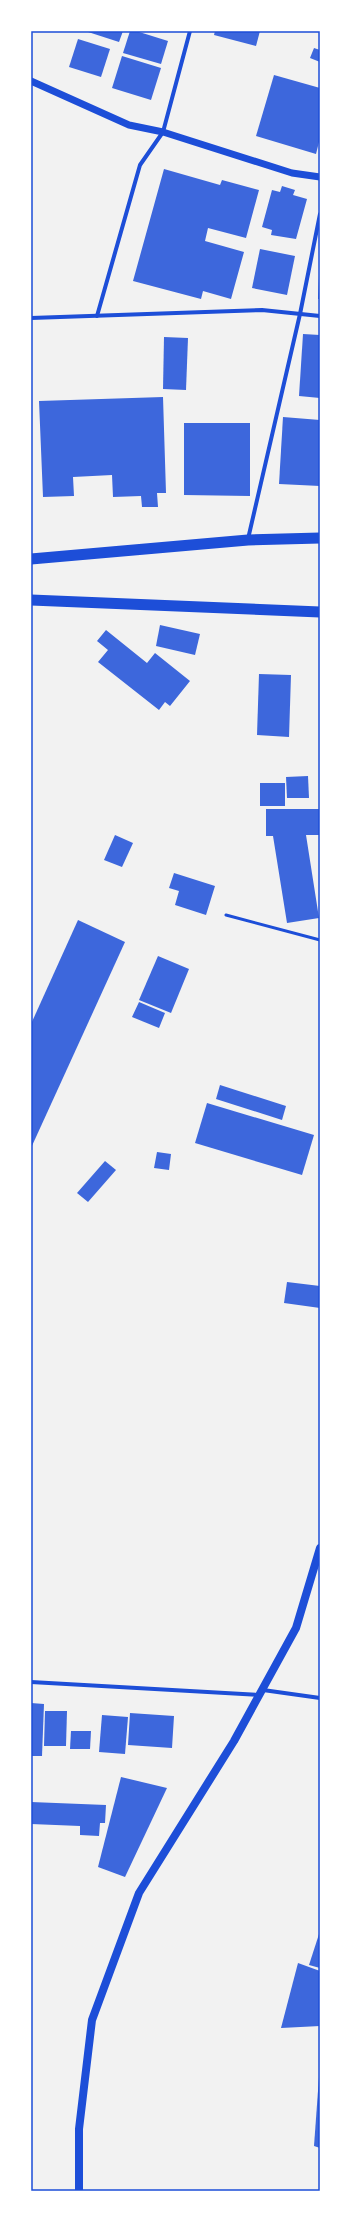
<svg xmlns="http://www.w3.org/2000/svg" width="351" height="2222" font-family="Helvetica,sans-serif">
<style>
.building{fill:#3d67dc}
.lines{fill:none;stroke-linecap:round;stroke-linejoin:round}
.service{stroke:#1d4ed8;stroke-width:3}
.minor{stroke:#1d4ed8;stroke-width:4}
.tertiary{stroke:#1d4ed8;stroke-width:7}
.secondary{stroke:#1d4ed8;stroke-width:8}
.trunk{stroke:#1d4ed8;stroke-width:11}
.neatline{fill:none;stroke:#1d4ed8;stroke-width:1.5}
</style>
<rect width="100%" height="100%" fill="#f2f2f2"/>
<g class="building">
<polygon points="85,31 123,31 119,42"/>
<polygon points="130,31 136,31 168,41 161,64 123,53"/>
<polygon points="215,31 260,31 256,46 214,35"/>
<polygon points="78,39 110,49 101,77 69,67"/>
<polygon points="314,48 320,50 320,62 310,58"/>
<polygon points="122,56 161,68 151,100 112,88"/>
<polygon points="274,75 320,88 320,138 316,154 256,136"/>
<polygon points="164,169 220,185 222,180 259,190 246,238 208,228 205,241 244,252 231,299 203,291 201,299 133,281"/>
<polygon points="282,186 295,190 293,195 307,199 296,239 271,235 272,230 262,227 272,190 280,192"/>
<polygon points="260,249 295,256 287,295 252,288"/>
<polygon points="319,276 320,276 320,299 318,299"/>
<polygon points="303,334 320,335 320,398 299,396"/>
<polygon points="164,337 188,338 186,390 163,389"/>
<polygon points="163,397 166,493 157,493 158,507 142,507 141,496 113,497 112,475 73,477 74,496 43,497 39,401"/>
<polygon points="283,417 320,420 320,486 279,484"/>
<polygon points="184,423 250,423 250,496 184,495"/>
<polygon points="160,625 200,634 195,655 156,646"/>
<polygon points="106,630 147,663 155,653 190,681 170,706 165,702 159,710 98,662 108,650 97,641"/>
<polygon points="259,674 291,675 289,737 257,735"/>
<polygon points="308,776 309,798 287,798 286,777"/>
<rect x="260" y="783" width="25" height="23"/>
<polygon points="266,809 320,809 320,835 306,835 319,918 287,923 273,836 266,836"/>
<polygon points="115,835 133,843 122,867 104,860"/>
<polygon points="174,873 215,886 206,915 175,905 179,891 169,888"/>
<polygon points="78,920 125,942 31,1148 31,1024"/>
<polygon points="158,956 189,969 171,1013 139,1000"/>
<polygon points="139,1002 165,1013 159,1028 132,1017"/>
<polygon points="220,1085 286,1106 282,1120 216,1099"/>
<polygon points="207,1103 314,1135 302,1175 195,1143"/>
<polygon points="157,1152 171,1154 169,1170 154,1168"/>
<polygon points="105,1161 116,1170 88,1202 77,1193"/>
<polygon points="287,1282 320,1286 320,1308 284,1303"/>
<polygon points="31,1703 44,1704 42,1756 31,1756"/>
<polygon points="45,1711 67,1711 66,1746 44,1746"/>
<polygon points="130,1713 174,1716 172,1748 128,1745"/>
<polygon points="102,1715 128,1717 125,1754 99,1752"/>
<polygon points="71,1731 91,1731 90,1749 70,1749"/>
<polygon points="121,1777 167,1788 125,1877 98,1867"/>
<polygon points="31,1802 106,1805 105,1823 100,1823 99,1836 80,1835 80,1826 31,1824"/>
<polygon points="320,1931 320,1968 309,1965"/>
<polygon points="298,1963 320,1971 320,2026 281,2028"/>
<polygon points="319,2077 320,2077 320,2148 314,2146"/>
</g>
<g class="lines">
<polyline class="service" points="226,915 320,940"/>
<g class="minor">
<polyline points="97,316 140,165 163,132 190,31"/>
<polyline points="31,318 262,310 320,316"/>
<polyline points="248,539 300,314 320,214"/>
<polyline points="31,1682 259,1695"/>
<polyline points="263,1690 320,1698"/>
</g>
<polyline class="tertiary" points="31,81 129,125 163,132 292,173 320,177"/>
<polyline class="secondary" points="79,2191 79,2129 92,2020 139,1893 234,1741 296,1628 320,1548"/>
<g class="trunk">
<polyline points="31,559 248,540 320,538"/>
<polyline points="31,600 320,612"/>
</g>
</g>
<rect width="351" height="2222" fill="none" stroke="#ffffff" stroke-width="64"/>
<rect x="32" y="32" width="287" height="2158" class="neatline"/>
</svg>
